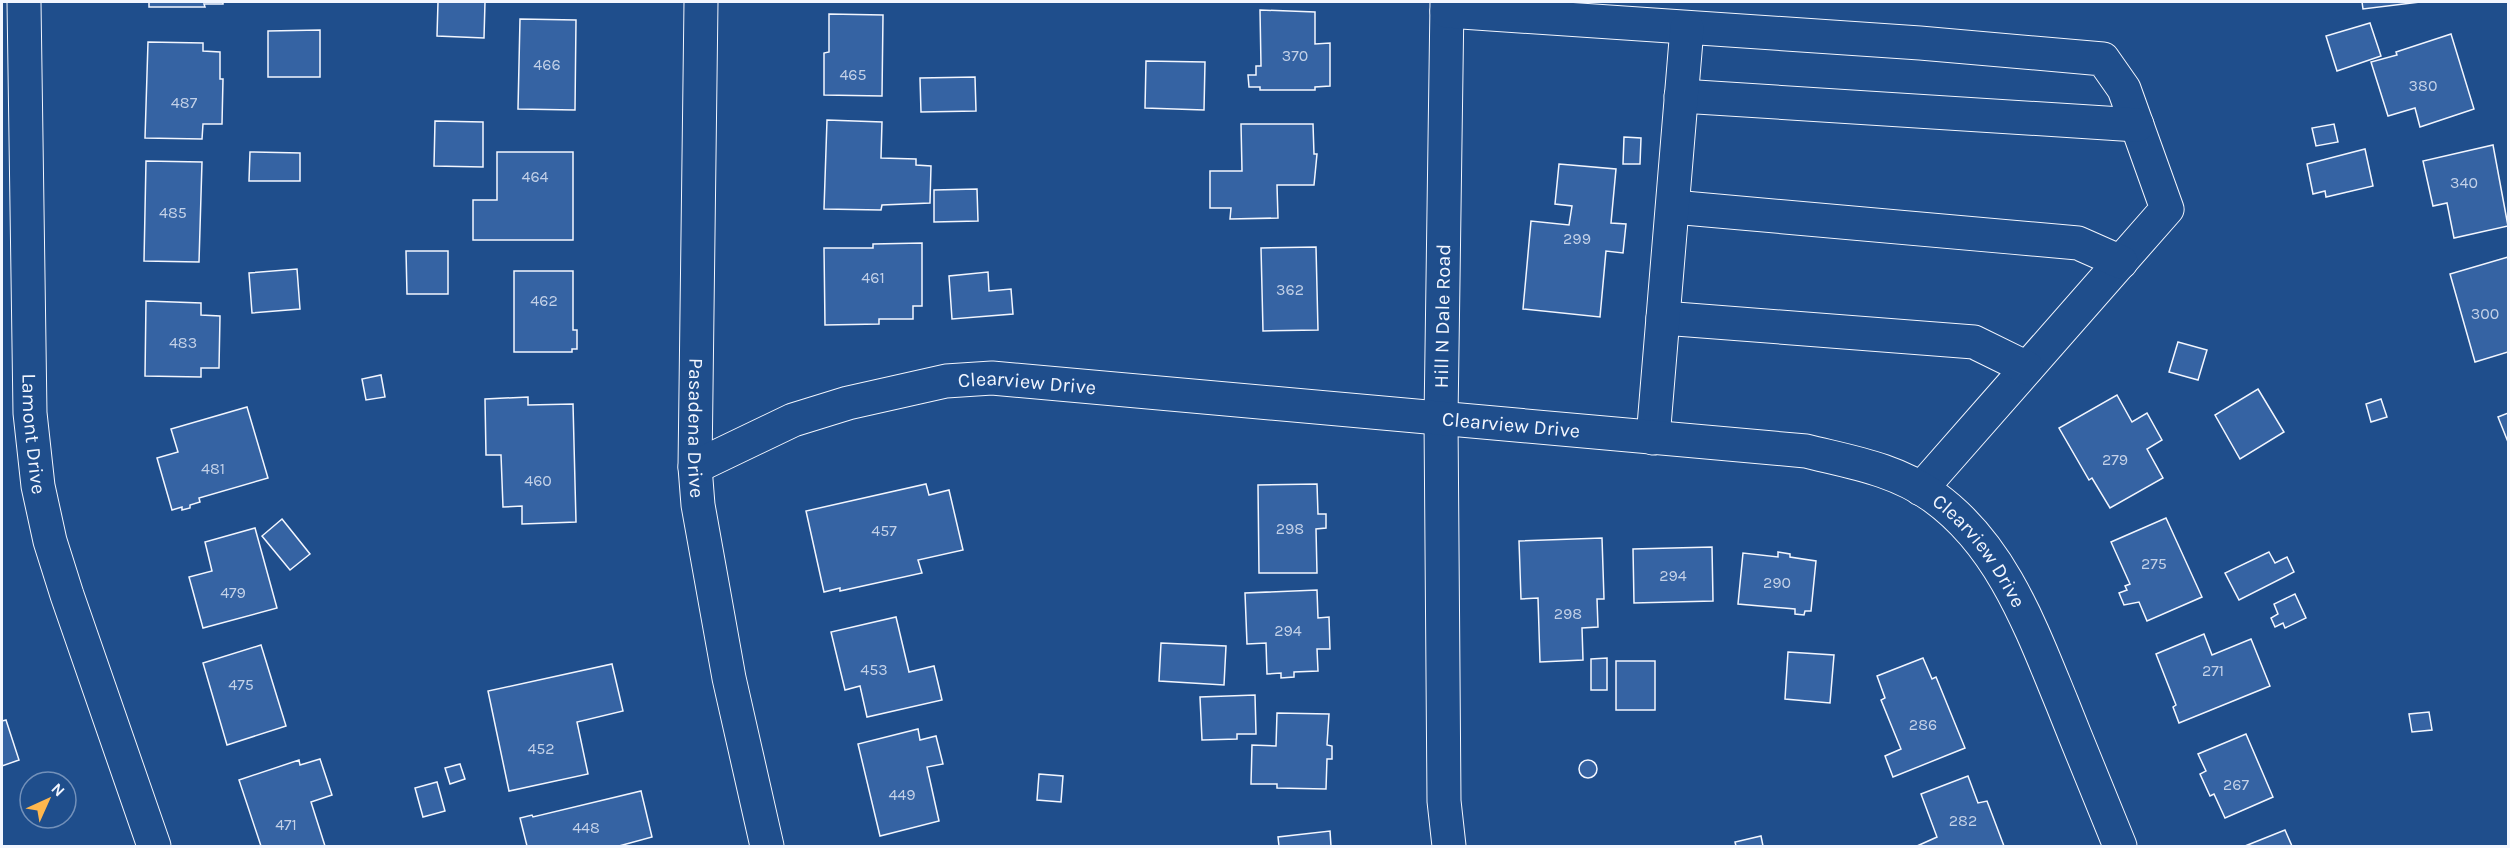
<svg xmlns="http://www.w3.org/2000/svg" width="2510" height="848" font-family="Karla,sans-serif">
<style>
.building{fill:#3563a3;stroke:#f2f6ff;stroke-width:1.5}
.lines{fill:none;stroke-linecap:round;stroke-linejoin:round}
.minor-casing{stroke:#f2f6ff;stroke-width:35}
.minor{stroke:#1f4e8c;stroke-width:33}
.labels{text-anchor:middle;stroke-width:4.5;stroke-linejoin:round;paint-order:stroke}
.number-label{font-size:16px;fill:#c3d1e8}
.street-label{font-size:20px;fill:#f2f6ff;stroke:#1f4e8c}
</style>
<rect width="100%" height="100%" fill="#1f4e8c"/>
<g class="building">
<polygon points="149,2 223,2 223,4 204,4 205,7 149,7"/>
<polygon points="438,2 485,2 484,38 437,36"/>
<polygon points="2362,2 2420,2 2363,9"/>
<polygon points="1260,10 1315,12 1315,44 1330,43 1330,86 1315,87 1315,90 1260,90 1260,87 1249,87 1248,75 1256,75 1256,66 1261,66"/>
<polygon points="829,14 883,15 882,96 824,95 824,53 829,52"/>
<polygon points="520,19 576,20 575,110 518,109"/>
<polygon points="2370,23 2381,56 2337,71 2326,36"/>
<polygon points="320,30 320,77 268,77 268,31"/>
<polygon points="2451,34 2474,109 2420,127 2415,108 2388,116 2371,62 2397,55 2396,52"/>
<polygon points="148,42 203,43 203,51 220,52 220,79 223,79 222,124 203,124 202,139 145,138"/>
<polygon points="1146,61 1205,62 1204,110 1145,108"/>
<polygon points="975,77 976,111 921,112 920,78"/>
<polygon points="827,120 882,122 881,158 916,159 916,165 931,166 930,203 882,205 881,210 824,209"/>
<polygon points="435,121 483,122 483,167 434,166"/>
<polygon points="1241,124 1313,124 1314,154 1317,154 1314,185 1277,185 1278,218 1230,219 1231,208 1210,208 1210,171 1242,171"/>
<polygon points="2334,124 2338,142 2316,146 2312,128"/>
<polygon points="1624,137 1641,138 1640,164 1623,164"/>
<polygon points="2493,145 2508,226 2454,238 2447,203 2433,206 2423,161"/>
<polygon points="2365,149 2373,186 2326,197 2325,191 2313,194 2307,164"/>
<polygon points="250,152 300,153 300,181 249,181"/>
<polygon points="497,152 573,152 573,240 473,240 473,200 497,200"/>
<polygon points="146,161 202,162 199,262 144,261"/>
<polygon points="1559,164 1616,169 1611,223 1626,224 1623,253 1606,251 1600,317 1523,309 1531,221 1569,225 1572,206 1555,204"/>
<polygon points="977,189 978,221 934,222 934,190"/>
<polygon points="922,243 922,306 913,306 913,319 879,319 879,324 825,325 824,248 873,248 873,244"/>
<polygon points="1316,247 1318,330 1263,331 1261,248"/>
<polygon points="406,251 448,251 448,294 407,294"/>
<polygon points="2508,257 2508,352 2475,362 2450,274"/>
<polygon points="297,269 300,309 252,313 249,273"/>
<polygon points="514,271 573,271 573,330 577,330 577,349 572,349 572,352 514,352"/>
<polygon points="988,272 989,291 1011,289 1013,314 952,319 949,276"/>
<polygon points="146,301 201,303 201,315 220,316 219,368 201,368 201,377 145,376"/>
<polygon points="2178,342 2207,350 2198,380 2169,372"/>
<polygon points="381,375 385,397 366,400 362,379"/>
<polygon points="2258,389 2284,432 2240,459 2215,415"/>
<polygon points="2117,395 2132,422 2147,413 2162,440 2147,449 2163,478 2110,508 2092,478 2089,480 2059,428"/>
<polygon points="528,397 528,405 573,404 576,522 522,524 522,506 503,507 501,455 486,455 485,399"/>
<polygon points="2381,399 2387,417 2371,422 2366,404"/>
<polygon points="247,407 268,478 199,498 200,502 190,505 190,508 182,510 182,507 172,510 157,458 178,452 171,429"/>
<polygon points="2508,413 2508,442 2498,417"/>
<polygon points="926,484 929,495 949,490 963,550 918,560 922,573 840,591 840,588 824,592 806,511"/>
<polygon points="1317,484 1318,514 1326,514 1326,528 1316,529 1317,573 1259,573 1258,485"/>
<polygon points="2166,518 2202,597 2147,621 2139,602 2124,605 2119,593 2127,590 2125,586 2130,584 2111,542"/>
<polygon points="282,519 310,554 290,570 262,536"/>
<polygon points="255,528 277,608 203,628 189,577 212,571 205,542"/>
<polygon points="1602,538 1604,599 1597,599 1598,627 1582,628 1583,660 1540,662 1538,598 1521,599 1519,541"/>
<polygon points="1712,547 1713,601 1634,603 1633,549"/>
<polygon points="1778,552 1790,554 1790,557 1816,561 1811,611 1805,611 1804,615 1795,614 1795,609 1738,604 1743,553 1778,557"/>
<polygon points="2269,552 2275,563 2287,557 2294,572 2239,600 2225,573"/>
<polygon points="1317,590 1318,618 1329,617 1330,649 1317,649 1318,671 1294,672 1294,677 1281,678 1281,673 1267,674 1266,643 1247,644 1245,593"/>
<polygon points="2295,594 2306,618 2285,628 2283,623 2275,627 2271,618 2278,614 2274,604"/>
<polygon points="896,617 909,672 934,666 942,700 867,717 860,686 845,690 831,632"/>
<polygon points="2204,634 2212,655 2251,639 2270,686 2179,723 2173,707 2176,705 2156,654"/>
<polygon points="1161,643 1226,646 1224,685 1159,681"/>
<polygon points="261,645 286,726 227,745 203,663"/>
<polygon points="1788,652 1834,655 1830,703 1785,699"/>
<polygon points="1607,658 1607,690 1591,690 1591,659"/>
<polygon points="1923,658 1932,679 1936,677 1965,748 1893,777 1885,756 1901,749 1881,700 1885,698 1877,676"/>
<rect x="1616" y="661" width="39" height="49"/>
<polygon points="612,664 623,711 577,722 588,774 509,791 488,691"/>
<polygon points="1255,695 1256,734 1237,734 1237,739 1202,740 1200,697"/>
<polygon points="2429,712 2432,730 2412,732 2409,714"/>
<polygon points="1277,713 1329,714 1327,745 1332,746 1332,759 1327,759 1326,789 1277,788 1277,784 1251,784 1252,745 1276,746"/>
<polygon points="6,720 19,760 2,766 2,721"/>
<polygon points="918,729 920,740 936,736 943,764 927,767 939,821 880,836 858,744"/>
<polygon points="2246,734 2273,797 2225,818 2214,794 2210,796 2200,774 2206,771 2198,754"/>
<polygon points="320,759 332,795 311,802 325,846 261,846 239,780 299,760 300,765"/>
<circle cx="1588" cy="769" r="9"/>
<polygon points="460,764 465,779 450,784 445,768"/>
<polygon points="1039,774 1063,776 1061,802 1037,800"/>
<polygon points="1968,776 1978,803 1987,801 2004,846 1917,846 1937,837 1921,794"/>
<polygon points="437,782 445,811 423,817 415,788"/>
<polygon points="641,791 652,837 619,846 527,846 520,818 532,815 533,817"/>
<polygon points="2285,830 2292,846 2245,846"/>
<polygon points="1330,831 1331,846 1279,846 1278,837"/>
<polygon points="1761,836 1763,846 1736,846 1735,842"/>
</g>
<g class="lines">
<g class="minor-casing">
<g id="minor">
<path id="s1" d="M24,2L30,413L38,486L50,541L67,595L154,846"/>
<path id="s2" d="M701,2L695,467L698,505L729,678L767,846"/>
<polyline points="1447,2 1441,419 1444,801 1449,846"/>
<polyline points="1447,11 1920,43 2103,59 2124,89 2167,209 1921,489"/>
<polyline points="1681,96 2137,125"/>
<polyline points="1673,207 2078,243 2121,262"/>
<polyline points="1663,318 1974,342 2027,368"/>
<polyline points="1653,438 1687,28"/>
<path id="s3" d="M695,467L793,420L848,403L946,381L992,378L1806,451C1850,462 1896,469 1934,497C2002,546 2031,628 2062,703C2081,751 2101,799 2120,846"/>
</g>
</g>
<use href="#minor" class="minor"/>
</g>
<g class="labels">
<g class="number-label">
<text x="1295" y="61">370</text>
<text x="547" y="70">466</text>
<text x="853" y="80">465</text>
<text x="2423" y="91">380</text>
<text x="184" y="108">487</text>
<text x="535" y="182">464</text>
<text x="2464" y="188">340</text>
<text x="173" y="218">485</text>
<text x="1577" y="244">299</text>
<text x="873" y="283">461</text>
<text x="1290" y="295">362</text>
<text x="544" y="306">462</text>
<text x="2485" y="319">300</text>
<text x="183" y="348">483</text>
<text x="2115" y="465">279</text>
<text x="213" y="474">481</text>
<text x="538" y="486">460</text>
<text x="1290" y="534">298</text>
<text x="884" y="536">457</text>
<text x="2154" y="569">275</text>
<text x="1673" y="581">294</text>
<text x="1777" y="588">290</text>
<text x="233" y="598">479</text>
<text x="1568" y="619">298</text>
<text x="1288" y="636">294</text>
<text x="874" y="675">453</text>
<text x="2213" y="676">271</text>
<text x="241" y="690">475</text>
<text x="1923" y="730">286</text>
<text x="541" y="754">452</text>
<text x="2236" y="790">267</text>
<text x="902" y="800">449</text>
<text x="1963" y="826">282</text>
<text x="286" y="830">471</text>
<text x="586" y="833">448</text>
</g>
<g class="street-label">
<text transform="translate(1442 316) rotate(-89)" y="7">Hill N Dale Road</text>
<text dy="7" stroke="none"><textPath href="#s3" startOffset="348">Clearview Drive</textPath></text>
<text dy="7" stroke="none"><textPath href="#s3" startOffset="834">Clearview Drive</textPath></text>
<text dy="7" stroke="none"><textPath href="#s2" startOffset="426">Pasadena Drive</textPath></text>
<text dy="7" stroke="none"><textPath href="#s1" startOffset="432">Lamont Drive</textPath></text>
<text dy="7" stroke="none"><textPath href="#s3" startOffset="1338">Clearview Drive</textPath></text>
</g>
</g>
<rect width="2510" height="848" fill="none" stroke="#f2f6ff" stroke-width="6"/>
<g transform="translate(48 800) rotate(45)"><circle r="28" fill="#1f4e8c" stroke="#7391ba" stroke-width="1.5"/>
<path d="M0-4.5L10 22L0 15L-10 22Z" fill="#ffb74d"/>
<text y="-9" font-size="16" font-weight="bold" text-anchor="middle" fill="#f2f6ff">N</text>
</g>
</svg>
